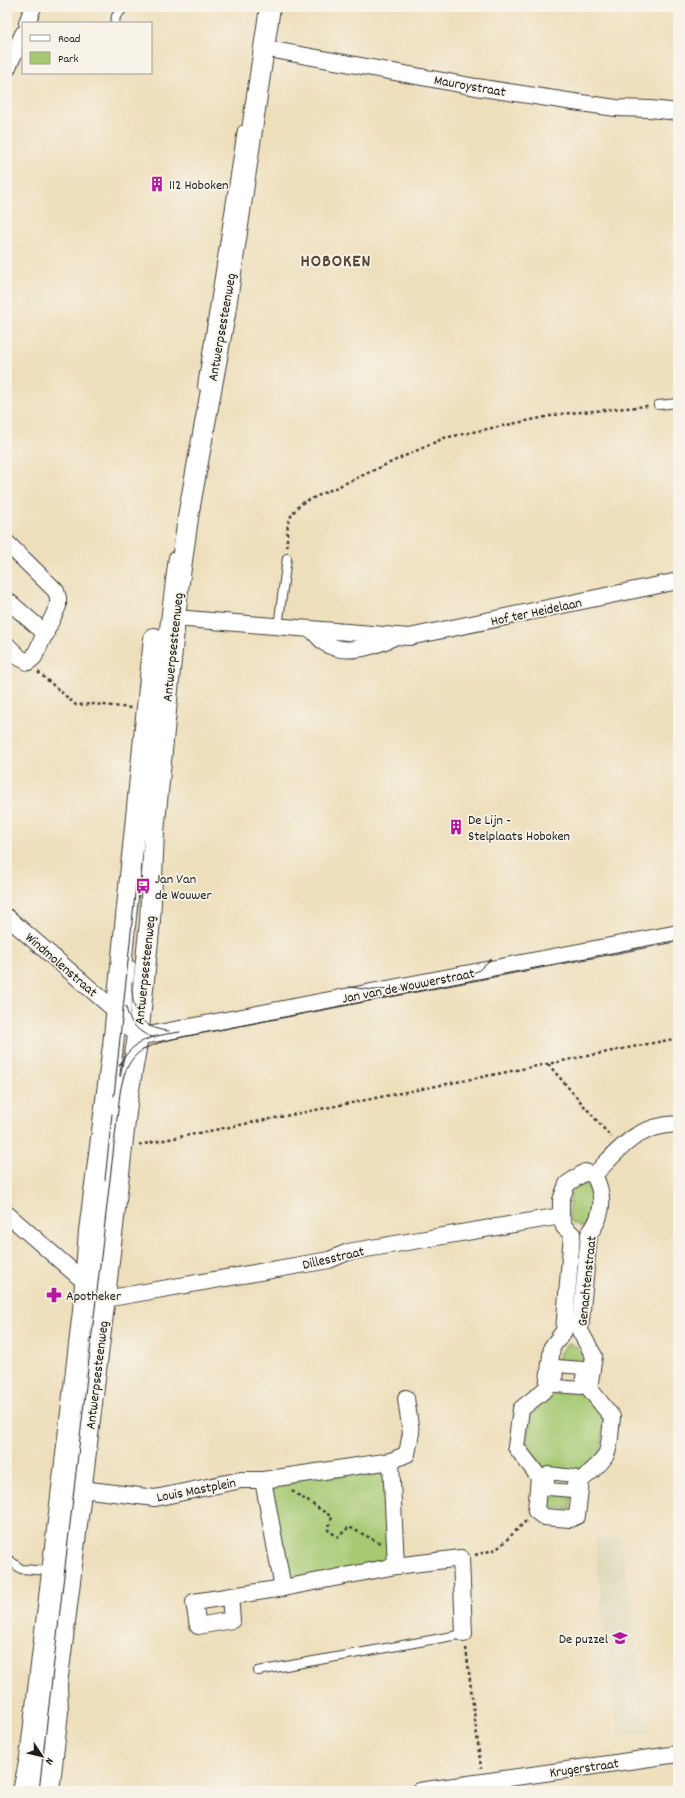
<svg xmlns="http://www.w3.org/2000/svg" width="685" height="1798" font-family="Dekko,sans-serif">
<style>
.built{fill:#ddd8b7}
.green{fill:#a6c972;stroke:#617247}
.lines{fill:none;stroke-linecap:round;stroke-linejoin:round}
.service-casing{stroke:#3c3934;stroke-width:10}
.pedestrian-casing{stroke:#3c3934;stroke-width:14}
.minor-casing{stroke:#3c3934;stroke-width:18}
.tertiary-casing{stroke:#3c3934;stroke-width:22}
.path{stroke:#3c3934;stroke-width:2.5;stroke-dasharray:3 3;stroke-linecap:butt}
.service{stroke:#fff;stroke-width:8}
.pedestrian{stroke:#fff;stroke-width:12}
.minor{stroke:#fff;stroke-width:16}
.tertiary{stroke:#fff;stroke-width:20}
.tram{stroke:#1c1c1c;stroke-width:1}
.labels{text-anchor:middle;stroke-width:3.5;stroke-linejoin:round;paint-order:stroke}
.street-label{font-size:14px;fill:#1c1c1c;stroke:#f7f3e8}
.poi-label{font-size:14px;fill:#1c1c1c;stroke:#f7f3e8;text-anchor:start}
.district-label{font-size:18px;font-weight:bold;letter-spacing:1px;fill:#5a4837;stroke:#f7f3e8}
</style>
<rect width="100%" height="100%" fill="#f7f3e8"/>
<filter id="ink" filterUnits="userSpaceOnUse"><feTurbulence type="fractalNoise" baseFrequency=".025" numOctaves="2"/><feDisplacementMap in="SourceGraphic" scale="8" xChannelSelector="R" yChannelSelector="G"/><feConvolveMatrix kernelMatrix="1 2 1 2 8 2 1 2 1" color-interpolation-filters="sRGB"/></filter>
<filter id="wash" filterUnits="userSpaceOnUse"><feTurbulence type="fractalNoise" baseFrequency=".012" numOctaves="4" result="noise"/><feDisplacementMap in="SourceGraphic" scale="16" xChannelSelector="R" yChannelSelector="G"/><feGaussianBlur stdDeviation="0.9" result="paint"/><feColorMatrix in="noise" values="0 0 0 0 0 0 0 0 0 0 0 0 0 0 0 0 0 1.4 0 .05"/><feComposite in="paint" operator="in"/></filter>
<g filter="url(#wash)">
<rect width="100%" height="100%" fill="#eedfbc"/>
<polygon class="built" points="620,1536 648,1732 618,1735 605,1640 595,1539"/>
<g class="green">
<path d="M583,1183L593,1188C597,1201 595,1221 582,1227L571,1222L569,1217L571,1192L573,1187Z"/>
<path d="M569,1344C583,1347 584,1355 583,1368L557,1366C559,1356 559,1349 569,1344Z"/>
<polygon points="581,1388 584,1394 603,1419 602,1444 599,1453 574,1476 548,1473 526,1448 529,1414 554,1391"/>
<polygon points="391,1461 396,1566 283,1588 263,1480"/>
<polygon points="548,1489 572,1491 570,1509 546,1507"/>
</g>
</g>
<g filter="url(#ink)">
<g class="lines">
<g class="service-casing">
<g id="service">
<polyline points="115,23 116,16 125,7"/>
<polyline points="202,386 242,130"/>
<polyline points="658,405 678,403"/>
<polyline points="278,627 287,558"/>
<polyline points="162,645 173,557"/>
<polyline points="126,1015 131,965"/>
<polyline points="93,1311 118,1080"/>
<polyline points="7,1558 21,1569 51,1571"/>
<polyline points="258,1671 464,1634"/>
<polyline points="37,1791 49,1688"/>
</g>
</g>
<g class="pedestrian-casing">
<g id="pedestrian">
<polygon points="557,1366 583,1368 581,1388 556,1386"/>
<polygon points="548,1473 574,1476 572,1491 548,1489"/>
</g>
</g>
<g class="minor-casing">
<g id="minor">
<polyline points="27,23 33,7"/>
<polyline points="263,48 476,87 574,102 616,108 650,109 678,112"/>
<polyline points="7,69 23,34"/>
<polyline points="7,543 56,591 58,598 58,606 34,657 28,662 20,658 7,645"/>
<polyline points="7,600 46,634"/>
<polyline points="175,618 409,637 678,581"/>
<path d="M312,630C316,634 321,640 325,643C346,657 375,646 394,637"/>
<polyline points="7,917 116,1011 138,1037 678,933"/>
<path d="M585,1172L594,1175C605,1196 604,1215 589,1234L580,1331L594,1356L589,1388L612,1417C608,1455 612,1455 581,1480L577,1516L570,1519L544,1517L536,1511L539,1477L516,1447L521,1409L547,1388L552,1347L564,1331L572,1234L564,1227L561,1216V1200L567,1184Z"/>
<path d="M594,1175C622,1147 635,1126 678,1124"/>
<polyline points="7,1214 86,1283"/>
<polyline points="105,1299 329,1260 348,1252 561,1216"/>
<polyline points="391,1461 407,1454 411,1433 406,1398"/>
<polyline points="263,1480 283,1588 396,1566 461,1558 464,1634"/>
<polyline points="82,1489 155,1498 241,1480 263,1480 391,1461 396,1566"/>
<polyline points="230,1596 232,1620 198,1626 194,1602 283,1588"/>
<polyline points="419,1791 678,1754"/>
</g>
</g>
<g class="tertiary-casing">
<g id="tertiary">
<polyline points="23,1791 30,1758 83,1311 89,1231 113,1046 154,638"/>
<polyline points="49,1791 58,1712 57,1684 64,1630 103,1314 128,1095 138,1037 150,921 154,832 178,589 189,511 225,314 270,7"/>
</g>
</g>
<g class="path">
<path d="M287,547C287,525 286,518 302,503L444,438L560,414L648,406"/>
<polyline points="38,672 76,705 94,704 131,708"/>
<polyline points="548,1064 611,1137"/>
<polyline points="139,1145 678,1038"/>
<polyline points="292,1491 332,1517 328,1530 338,1537 349,1527 380,1543"/>
<polyline points="475,1555 497,1549 526,1521"/>
<polyline points="466,1648 481,1768"/>
</g>
<use href="#service" class="service"/>
<use href="#pedestrian" class="pedestrian"/>
<use href="#minor" class="minor"/>
<use href="#tertiary" class="tertiary"/>
<g class="tram">
<polyline points="451,980 478,971 491,959"/>
<path d="M132,982C131,1009 139,1029 169,1031"/>
<polyline points="349,987 373,990 404,989"/>
<path d="M126,1006C128,1022 139,1034 155,1038"/>
<path d="M119,1066C133,1039 152,1036 180,1032"/>
<polyline points="114,1096 136,884"/>
<polyline points="105,1180 112,1114"/>
<path d="M39,1791L120,1093C127,1053 140,1047 177,1038L678,940"/>
</g>
</g>
</g>
<defs>
<g id="building-bare" transform="scale(1.2)"><path d="M-4-6H4V6H1V3H-1V6H-4ZM-2.5-4.3h1.7v1.8h-1.7ZM.8-4.3h1.7v1.8H.8ZM-2.5-1h1.7V.8h-1.7ZM.8-1h1.7V.8H.8Z" fill="#b5179e" stroke="#f7f3e8" stroke-width="2.5" paint-order="stroke"/></g>
<g id="bus-bare" transform="scale(1.2)"><path d="M-5-6H5V4H4V6H2V4H-2V6H-4V4H-5ZM-3.5-4V0h7V-4ZM-3.5 1.2v1.5H-2V1.2ZM2 1.2v1.5H3.5V1.2Z" fill="#b5179e" stroke="#f7f3e8" stroke-width="2.5" paint-order="stroke"/></g>
<g id="pharmacy-bare" transform="scale(1.2)"><path d="M-2-6h4v4h4v4h-4v4h-4v-4h-4v-4h4Z" fill="#b5179e" stroke="#f7f3e8" stroke-width="2.5" paint-order="stroke"/></g>
<g id="school-bare" transform="scale(1.2)"><path d="M0-5L7-2L0 1L-7-2ZM-4 1L0 2.5L4 1V4Q0 6-4 4Z" fill="#b5179e" stroke="#f7f3e8" stroke-width="2.5" paint-order="stroke"/></g>
</defs>
<g fill-rule="evenodd">
<use href="#building-bare" x="157" y="184"/>
<use href="#building-bare" x="456" y="827"/>
<use href="#bus-bare" x="143" y="886"/>
<use href="#pharmacy-bare" x="54" y="1295"/>
<use href="#school-bare" x="620" y="1638"/>
</g>
<g class="labels">
<g class="street-label">
<text transform="translate(470 85) rotate(10)" y="5">Mauroystraat</text>
<text transform="translate(221 327) rotate(-80)" y="5">Antwerpsesteenweg</text>
<text transform="translate(536 611) rotate(-12)" y="5">Hof ter Heidelaan</text>
<text transform="translate(172 647) rotate(-84)" y="5">Antwerpsesteenweg</text>
<text transform="translate(62 964) rotate(41)" y="5">Windmolenstraat</text>
<text transform="translate(144 970) rotate(-84)" y="5">Antwerpsesteenweg</text>
<text transform="translate(408 985) rotate(-11)" y="5">Jan van de Wouwerstraat</text>
<text transform="translate(333 1257) rotate(-13)" y="5">Dillesstraat</text>
<text transform="translate(586 1281) rotate(-84)" y="5">Genachtenstraat</text>
<text transform="translate(96 1375) rotate(-83)" y="5">Antwerpsesteenweg</text>
<text transform="translate(196 1489) rotate(-11)" y="5">Louis Mastplein</text>
<text transform="translate(584 1767) rotate(-8)" y="5">Krugerstraat</text>
</g>
<g class="poi-label">
<text x="169" y="189">112 Hoboken</text>
<text x="468" y="824">De Lijn -<tspan x="468" dy="16">Stelplaats Hoboken</tspan></text>
<text x="155" y="883">Jan Van<tspan x="155" dy="16">de Wouwer</tspan></text>
<text x="66" y="1300">Apotheker</text>
<text x="608" y="1643" text-anchor="end">De puzzel</text>
</g>
<g class="district-label">
<text x="336" y="266">HOBOKEN</text>
</g>
</g>
<rect width="685" height="1798" fill="none" stroke="#f7f3e8" stroke-width="24"/>
<rect x="22" y="22" width="130" height="52" fill="#f7f3e8" stroke="#9f9d96"/>
<rect x="30" y="35" width="20" height="6" fill="#ffffff" stroke="#9f9d96"/>
<text x="58" y="42" font-size="12" fill="#1c1c1c">Road</text>
<rect x="30" y="52" width="20" height="12" fill="#a6c972" stroke="#9f9d96"/>
<text x="58" y="62" font-size="12" fill="#1c1c1c">Park</text>
<g transform="translate(42 1756) rotate(125)" stroke="#f7f3e8" stroke-width="3" paint-order="stroke">
<path d="M0-3L7 15L0 10L-7 15Z" fill="#1c1c1c"/>
<text y="-6" font-size="11" font-weight="bold" text-anchor="middle" fill="#1c1c1c">N</text>
</g>
</svg>
